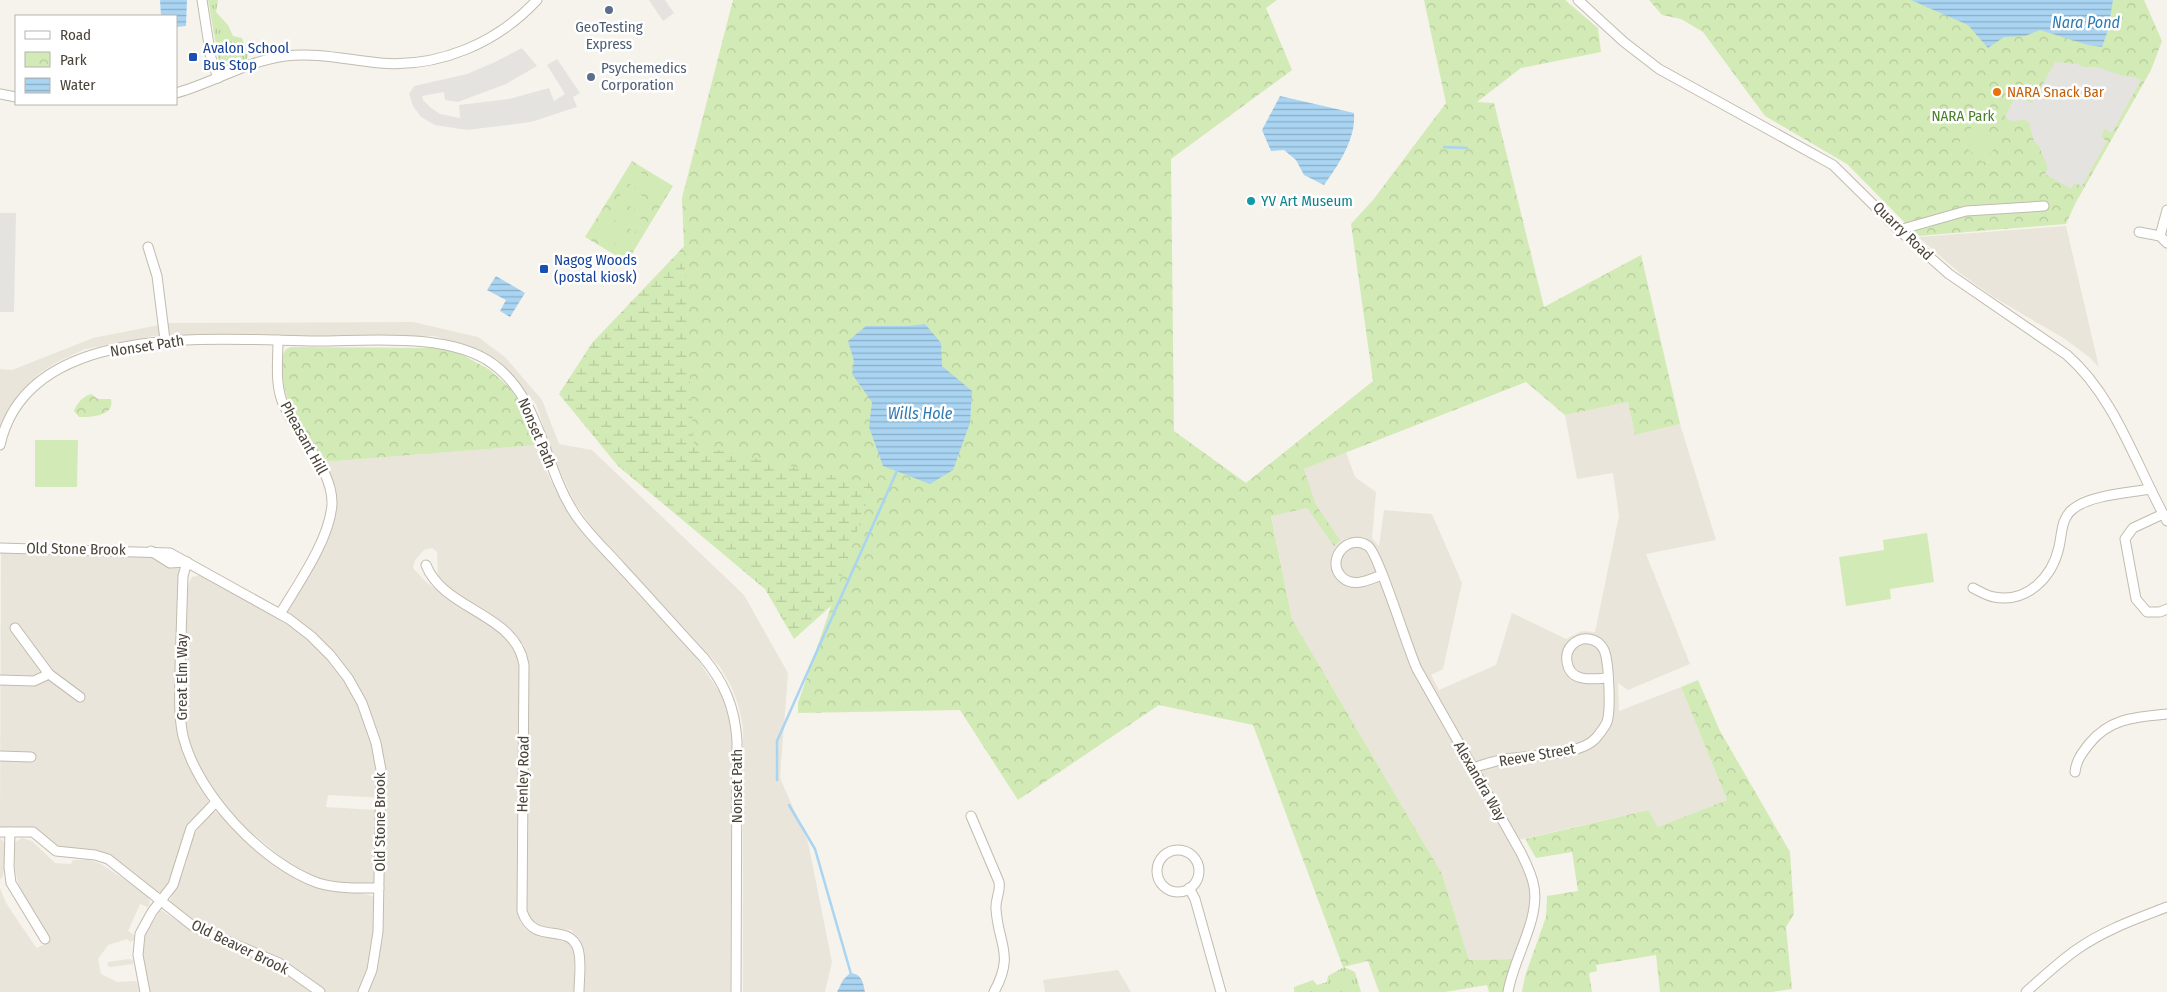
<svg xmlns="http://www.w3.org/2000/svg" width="2167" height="992" font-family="'Fira Sans Condensed',sans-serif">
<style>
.residential{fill:#eae5da}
.grass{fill:url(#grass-tufts)}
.wetland{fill:url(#wetland-marsh)}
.park{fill:url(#park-crowns)}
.pitch{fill:#d2eab5}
.parking{fill:#e5e3e0}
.water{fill:url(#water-rules)}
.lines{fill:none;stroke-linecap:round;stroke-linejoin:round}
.stream{stroke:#a9d4f2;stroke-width:2.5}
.minor-casing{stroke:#c2bbae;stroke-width:11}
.minor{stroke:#fff;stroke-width:9}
.service-dot{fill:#5c6f8a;stroke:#fff;stroke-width:2}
.transit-dot{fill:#1a4fb4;stroke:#fff;stroke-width:2}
.food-dot{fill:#e8710a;stroke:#fff;stroke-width:2}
.culture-dot{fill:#0f9aa8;stroke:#fff;stroke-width:2}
.labels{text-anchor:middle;stroke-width:5;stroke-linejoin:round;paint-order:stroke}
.service-label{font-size:15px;fill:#4e5e75;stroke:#fff}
.transit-label{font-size:15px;fill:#164399;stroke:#fff;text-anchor:start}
.food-label{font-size:15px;fill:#c56008;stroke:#fff;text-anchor:start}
.park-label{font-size:15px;fill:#4a7f2a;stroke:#fff}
.culture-label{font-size:15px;fill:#0d838f;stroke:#fff;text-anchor:start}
.street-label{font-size:15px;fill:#4b4439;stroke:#fff}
.water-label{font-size:16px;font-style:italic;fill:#2e7ab2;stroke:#fff}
</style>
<defs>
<pattern id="grass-tufts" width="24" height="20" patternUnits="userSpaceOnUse" patternTransform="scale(1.25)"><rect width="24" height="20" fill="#d2eab5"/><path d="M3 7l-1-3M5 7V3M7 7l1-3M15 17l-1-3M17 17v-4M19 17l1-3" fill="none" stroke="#b6ca9c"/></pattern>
<pattern id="wetland-marsh" width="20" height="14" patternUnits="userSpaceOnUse" patternTransform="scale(1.25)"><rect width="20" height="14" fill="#d2eab5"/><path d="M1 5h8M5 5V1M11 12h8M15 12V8" fill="none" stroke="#b6ca9c"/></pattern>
<pattern id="park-crowns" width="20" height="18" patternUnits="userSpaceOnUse" patternTransform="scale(1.25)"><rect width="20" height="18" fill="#d2eab5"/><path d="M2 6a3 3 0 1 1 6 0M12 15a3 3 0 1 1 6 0" fill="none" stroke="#b6ca9c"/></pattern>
<pattern id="water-rules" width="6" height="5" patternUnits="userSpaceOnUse" patternTransform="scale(1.25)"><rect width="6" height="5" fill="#a9d4f2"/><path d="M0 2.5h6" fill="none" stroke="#8caec5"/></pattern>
</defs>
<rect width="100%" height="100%" fill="#f6f3ec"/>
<g class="residential">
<polygon points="2066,226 2099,367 2089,357 2065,339 1995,298 1961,274 1918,237"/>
<polygon points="413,322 478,337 505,357 542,400 559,444 592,450 744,595 788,673 780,778 808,842 832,962 825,992 743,992 743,727 738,704 731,686 720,667 594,530 575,503 555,461 536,404 498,360 471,347 434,336 154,336 85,349 57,362 40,373 18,395 0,426 0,369 12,370 93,338 169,323"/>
<polygon points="1628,402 1635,435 1680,424 1716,540 1646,554 1690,664 1628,690 1618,683 1619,711 1681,687 1727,800 1658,827 1647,810 1510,842 1529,881 1531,904 1514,959 1469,960 1442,874 1292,619 1271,515 1307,508 1334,545 1315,504 1304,469 1346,452 1355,477 1376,492 1372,538 1379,546 1384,510 1432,514 1462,583 1443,669 1431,675 1439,690 1496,665 1512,613 1566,639 1582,631 1595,632 1619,516 1613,473 1577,479 1565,415"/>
<polygon points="538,445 545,468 555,489 569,513 585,536 698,660 723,697 729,715 732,735 730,992 583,992 583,955 580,939 571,930 537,926 527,915 529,660 524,645 510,629 442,583 438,577 437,552 432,548 424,550 415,560 413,568 427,583 478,615 502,634 518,654 520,670 517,910 520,922 527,931 565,939 572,946 574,952 574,992 367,992 375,974 381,946 385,798 328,795 326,807 376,810 375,884 361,886 312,877 281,857 245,827 218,799 197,767 185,725 183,706 186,589 192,577 201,575 282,621 323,548 334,518 323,462"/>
<polygon points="1,552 150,555 161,563 179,567 174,695 181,742 186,758 208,800 208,804 186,828 180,853 167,889 161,893 152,889 107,855 59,846 27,828 0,827"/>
<polygon points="212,811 220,813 297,875 376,897 373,952 365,980 358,992 325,992 288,966 210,932 178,912 169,903 186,864 193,836"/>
<polygon points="0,838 5,843 6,847 3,876 0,880"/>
<polygon points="22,838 32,841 55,863 71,864 73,860 90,860 101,864 133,885 149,898 150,905 147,907 140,904 128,931 134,935 134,940 130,942 127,939 108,945 98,959 101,974 117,982 136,981 141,992 0,992 0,888 6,903 35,946 37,948 50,941 41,922 20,893 13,859 15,842"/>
<polygon points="161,910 187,927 280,969 314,992 150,992 141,950 142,939"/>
<polygon points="128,959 133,960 133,964 110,967 107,965 108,962"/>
<polygon points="1118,970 1131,992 1045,992 1043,980"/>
</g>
<g class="grass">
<polygon points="208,0 218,0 216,12 228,25 233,36 242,38 248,54 247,59 227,66 219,62"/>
<polygon points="1344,967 1355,972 1361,992 1294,992 1294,987 1313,980 1317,985 1327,982 1328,976"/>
</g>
<polygon class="wetland" points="946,209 860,580 794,639 765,589 618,466 559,394 592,343 690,240"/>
<g class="park">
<polygon points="733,0 1277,0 1266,8 1292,70 1171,159 1174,431 1246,483 1373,381 1351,224 1373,200 1446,103 1424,0 1565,0 1598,28 1601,52 1521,68 1477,102 1494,103 1544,307 1641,255 1680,424 1635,435 1628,402 1565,415 1526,382 1304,469 1316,505 1340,540 1334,546 1307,508 1271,516 1292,619 1442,874 1469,960 1514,959 1505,992 1489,992 1487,985 1445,992 1379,992 1368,961 1343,967 1253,725 1159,705 1018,800 960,710 798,713 798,703 873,484 694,445 689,368 682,198"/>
<polygon points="1649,0 2144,0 2162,41 2151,70 2075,204 2066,224 1918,236 1847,164 1765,116 1703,32 1681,19 1662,15"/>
<polygon points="632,161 673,186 627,262 585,237"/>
<path d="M291,347L437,348L461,354L490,370L510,388L525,411L538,445L323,462C302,430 281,402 282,362C283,355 283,349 291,347Z"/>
<path d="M91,394L98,399H111C115,417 90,417 79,417L74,411C77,403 83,396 91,394Z"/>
<polygon points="1698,680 1720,731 1790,852 1794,914 1786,927 1792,989 1772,992 1660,992 1656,955 1596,965 1597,971 1589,973 1592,992 1522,992 1525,976 1546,917 1547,896 1578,891 1572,852 1536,858 1525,839 1648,810 1658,827 1727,800 1681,687"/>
</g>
<g class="pitch">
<polygon points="1977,121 2001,141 1983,162 1959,142"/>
<polygon points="636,170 663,186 655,199 628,183"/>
<polygon points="626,186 653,203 645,216 618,199"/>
<polygon points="616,203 643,220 635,232 608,216"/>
<polygon points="606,220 633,236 625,249 598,233"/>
<polygon points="35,440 78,440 77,487 35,487"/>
<polygon points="1927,533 1934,582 1890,589 1891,599 1846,606 1839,557 1884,550 1883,540"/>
</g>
<g class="parking">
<polygon points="649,0 665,0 674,13 663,21"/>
<polygon points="522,48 537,66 506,84 458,102 445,100 444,92 422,96 423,100 430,107 440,114 460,118 459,105 509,99 549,88 554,101 565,94 547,65 557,59 580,93 573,97 577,107 531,122 467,130 435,125 421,117 413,106 409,94 414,86 467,74 495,62"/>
<polygon points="2055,62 2077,64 2084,67 2097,67 2123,76 2135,77 2141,80 2112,133 2105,129 2101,137 2107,141 2082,186 2075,183 2071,189 2045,174 2048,168 2039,146 2034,142 2029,123 2025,120 2011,121 2005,117 2016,95 2032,103"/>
<polygon points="0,213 16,213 14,312 0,312"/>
</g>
<g class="water">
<polygon points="160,0 187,0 186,26 176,27 176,16 161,16"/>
<polygon points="1911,0 2113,0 2108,30 2102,47 2088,45 2040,30 2025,36 2004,37 1988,48 1968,25"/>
<path d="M1280,96L1354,113C1356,139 1339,164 1324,185L1304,175L1296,160L1284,150L1271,151L1262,130Z"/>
<polygon points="496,276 525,293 510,317 500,311 506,300 487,290"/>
<polygon points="925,324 941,343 942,366 972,391 970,423 953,470 930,484 883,466 869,427 872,402 852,374 854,361 848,341 866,326 908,326"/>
<path d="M850,973C862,974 863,982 865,992H837L843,980Z"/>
</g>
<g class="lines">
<g class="stream">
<polyline points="1444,147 1467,148"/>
<polyline points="777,780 777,741 897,471"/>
<polyline points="789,805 815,849 851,974"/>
</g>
<g class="minor-casing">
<g id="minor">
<polyline points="202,0 211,58 218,78"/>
<path d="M1578,0L1624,42L1659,69L1833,165L1899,230L1949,274L2067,355C2116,398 2136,466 2167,521"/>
<path d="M176,93C213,83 247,61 285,56C318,52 347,60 380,63C439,68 497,43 537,0"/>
<polyline points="0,94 16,97"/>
<polyline points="1899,230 1966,211 2044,206"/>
<polyline points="2139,232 2160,236 2167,243"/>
<polyline points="2160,236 2167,210"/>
<polyline points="148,247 157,276 165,340"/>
<path d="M278,340C278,360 275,382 282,401C295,434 333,468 332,504C330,539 298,584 280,614"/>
<path d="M0,445C28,319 220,340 316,341C369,341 449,332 493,364C541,399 543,464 573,511C585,531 604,548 620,566C648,596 675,627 703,657C724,682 735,707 737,741L736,992"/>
<polyline points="2163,514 2133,528 2125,539 2136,599 2147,612 2160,612 2167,609"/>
<polyline points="0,548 170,553 289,619 311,636 331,656 348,678 362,703 376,743 381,770 378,932 372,970 363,992"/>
<polyline points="151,551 170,563 187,562"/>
<path d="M187,562L183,576C182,607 181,637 180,668C180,690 178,714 183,736C197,794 262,863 318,883C338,889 359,888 379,888"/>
<path d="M426,565C444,611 516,613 524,665L522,911C533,947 569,921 578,949C582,962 579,979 579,992"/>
<path d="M1382,575C1370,579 1355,588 1343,578C1324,562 1347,532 1368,546C1378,552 1408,650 1417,669L1520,851C1526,863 1532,874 1534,887C1540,920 1513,959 1508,992"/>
<path d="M1973,588C1979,591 1987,596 1994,597C2027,603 2052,578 2059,547C2062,534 2061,518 2073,509C2090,495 2128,493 2150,489"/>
<polyline points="15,628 49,674 80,697"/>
<polyline points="0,680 34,681 49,674"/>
<polyline points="0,756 31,757"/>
<path d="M1472,768C1483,765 1494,761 1505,759C1530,755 1580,756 1596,738C1600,733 1605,727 1607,722C1611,710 1609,661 1604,650C1601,644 1596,640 1589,639C1583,638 1577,640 1572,645C1567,650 1566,656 1567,662C1570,683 1593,679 1608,678"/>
<path d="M2075,772C2076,761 2082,753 2089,744C2110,718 2136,717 2167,714"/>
<path d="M971,816L999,882C1001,892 995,899 996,909C998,944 1015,954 994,992"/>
<polyline points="0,832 33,832 56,851 95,855 108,859 194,927 279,963 320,992"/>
<polyline points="10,832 9,867 11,883 45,939"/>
<circle cx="1178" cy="871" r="21"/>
<polyline points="1189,888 1195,899 1221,992"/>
<polyline points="145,992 138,955 140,934 152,912 173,885 191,828 215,803"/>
<path d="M2026,992C2043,977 2059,962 2076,950C2104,930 2136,919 2167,907"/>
</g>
</g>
<use href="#minor" class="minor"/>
</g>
<g class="service-dot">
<circle cx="609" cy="10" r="5"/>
<circle cx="591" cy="77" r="5"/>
</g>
<g class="transit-dot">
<rect x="188" y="52" width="10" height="10" rx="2.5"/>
<rect x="539" y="264" width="10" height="10" rx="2.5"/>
</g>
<circle class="food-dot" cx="1997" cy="92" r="5"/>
<circle class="culture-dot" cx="1251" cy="201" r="5"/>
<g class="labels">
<g class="service-label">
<text x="609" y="32">GeoTesting<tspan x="609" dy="17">Express</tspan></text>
<text x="601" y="73" text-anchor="start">Psychemedics<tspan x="601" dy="17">Corporation</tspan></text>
</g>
<g class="transit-label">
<text x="203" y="53">Avalon School<tspan x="203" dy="17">Bus Stop</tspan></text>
<text x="554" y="265">Nagog Woods<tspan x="554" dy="17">(postal kiosk)</tspan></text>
</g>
<g class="food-label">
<text x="2007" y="97">NARA Snack Bar</text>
</g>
<g class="park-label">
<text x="1963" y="121">NARA Park</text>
</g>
<g class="culture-label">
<text x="1261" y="206">YV Art Museum</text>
</g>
<g class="street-label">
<text transform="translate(1903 231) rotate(44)" y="5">Quarry Road</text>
<text transform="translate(147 346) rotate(-9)" y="5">Nonset Path</text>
<text transform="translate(537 433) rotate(67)" y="5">Nonset Path</text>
<text transform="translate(304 438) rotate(61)" y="5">Pheasant Hill</text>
<text transform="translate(76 549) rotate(1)" y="5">Old Stone Brook</text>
<text transform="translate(182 677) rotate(-90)" y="5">Great Elm Way</text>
<text transform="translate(1537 755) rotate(-10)" y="5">Reeve Street</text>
<text transform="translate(523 774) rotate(-89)" y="5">Henley Road</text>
<text transform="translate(1480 781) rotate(60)" y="5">Alexandra Way</text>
<text transform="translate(737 786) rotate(-90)" y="5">Nonset Path</text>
<text transform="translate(380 822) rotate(-90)" y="5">Old Stone Brook</text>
<text transform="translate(240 947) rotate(26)" y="5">Old Beaver Brook</text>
</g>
<g class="water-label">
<text x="2086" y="28">Nara Pond</text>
<text x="920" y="419">Wills Hole</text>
</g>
</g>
<rect x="15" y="15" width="162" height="90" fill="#ffffff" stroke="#b7b4b0"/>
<rect x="25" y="31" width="25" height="8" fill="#ffffff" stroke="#b7b4b0"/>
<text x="60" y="40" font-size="15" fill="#4b4439">Road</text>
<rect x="25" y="52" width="25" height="15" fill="url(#park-crowns)" stroke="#b7b4b0"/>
<text x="60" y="65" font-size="15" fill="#4b4439">Park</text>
<rect x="25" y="78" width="25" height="15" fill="url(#water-rules)" stroke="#b7b4b0"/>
<text x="60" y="90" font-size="15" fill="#4b4439">Water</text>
</svg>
